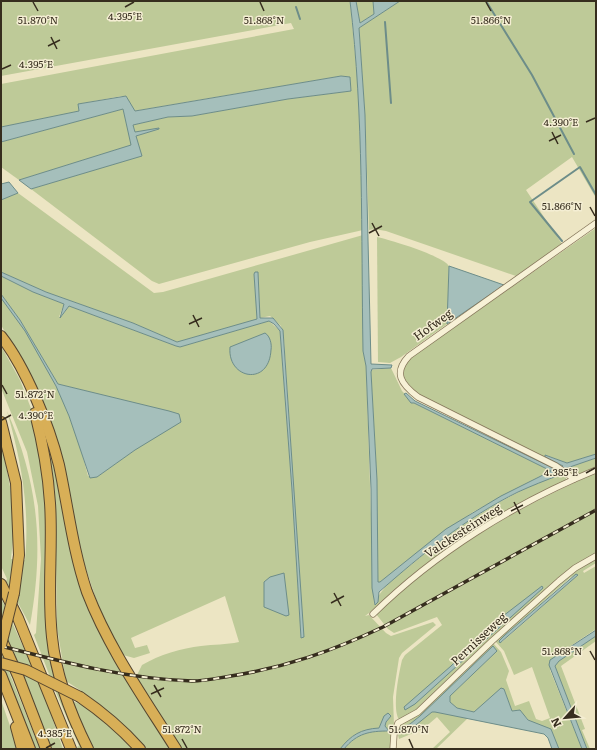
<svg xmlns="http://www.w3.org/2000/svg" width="597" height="750" font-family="Literata,serif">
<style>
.green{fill:#beca98;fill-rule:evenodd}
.water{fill:#a5bfbb;stroke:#6d8d89}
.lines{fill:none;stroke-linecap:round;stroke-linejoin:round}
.stream{stroke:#6d8d89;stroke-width:2}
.street-casing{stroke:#86775b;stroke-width:7}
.highway-casing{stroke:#54452f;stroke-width:12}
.street{stroke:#f7f1d6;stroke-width:5.5}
.highway{stroke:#d8af57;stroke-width:10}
.rail-casing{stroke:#362d1e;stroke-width:3.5}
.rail{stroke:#f4eed3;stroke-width:2;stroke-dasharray:6;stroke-linecap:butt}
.highway-bridge-casing{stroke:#54452f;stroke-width:12;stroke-linecap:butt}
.highway-bridge{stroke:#d8af57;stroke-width:10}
.ticks{fill:none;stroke:#362d1e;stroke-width:1.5}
.labels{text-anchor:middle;stroke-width:3;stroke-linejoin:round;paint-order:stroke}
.street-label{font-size:12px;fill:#362d1e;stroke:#f4eed3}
.ticks-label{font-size:10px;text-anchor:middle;fill:#362d1e;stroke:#f4eed3;stroke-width:3;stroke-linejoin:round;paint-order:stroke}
</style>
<rect width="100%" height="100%" fill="#ece5c3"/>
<g class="green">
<polygon points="1,1 350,1 358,86 363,230 310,242 159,284 152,281 31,189 141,156 136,136 159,129 135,132 133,125 168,117 192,116 288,99 351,91 350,77 341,76 134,111 126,96 122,96 78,104 80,111 1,127 1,84 294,29 291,23 1,76"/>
<polygon points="356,1 373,1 374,14 360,23"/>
<polygon points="400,1 596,1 596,198 572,157 526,190 562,244 516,276 386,231 374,229 369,230 365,115 359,28"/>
<polygon points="123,109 132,145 19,180 1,167 1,142"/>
<path d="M18,193L154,293L163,292L363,235V351L366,365L374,605C381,587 396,577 411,565C443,538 479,512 517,493C531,485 547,479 561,472L566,475V481L496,518L365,616L369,615L386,633L391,636L433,622L436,625L402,653L399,658L393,697L394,726L392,728L390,749H344C357,733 370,731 389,731L385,726L386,722L391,716L388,713L378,729C361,729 351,735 340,749H181L135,679L142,665C159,655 182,648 201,646C214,644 226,645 239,642L225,596L131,638L135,648L147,645L150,653L134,658L123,655L107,628L96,599L83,560L59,452L50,421L37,388L1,325V298C43,350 72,411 88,476L97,477L135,450L178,414L58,384L20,320L1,294V276L33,292L64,304L59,317L62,316L69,306L176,346L180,347L269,321L280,331L292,490L301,637L303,636L284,340L281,326L270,316L260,318L258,272L254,274L258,319L177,342L133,323L46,292L1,272V200Z"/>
<polygon points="596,228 596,454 567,463 548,456 544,456 563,466 561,467 419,396 403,378 401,368 409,359"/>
<path d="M377,237C391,240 443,256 449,266L447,324L401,357L390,363L378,362Z"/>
<polygon points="1,346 20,380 32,411 47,483 50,634 86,749 78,749 77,747 79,746 57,695 34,635 36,633 41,559 38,506 27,452 1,388"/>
<polygon points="391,368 402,391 414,403 551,471 473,512 445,532 380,582 378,582 377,480 371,372 372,370"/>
<path d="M7,411C39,484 44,547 30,625L6,581L7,579L1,566V439L12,497L14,529L11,559L25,560C30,508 21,460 7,411Z"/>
<path d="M47,436L88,600L173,749H146C123,722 96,700 66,681L57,628L55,492Z"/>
<polygon points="596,458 596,467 576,475 564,469"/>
<path d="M596,473V554L574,566L415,712L400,721C391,711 399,673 402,660L405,655L442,625L437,617L394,633L388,629L376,614C440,553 515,508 596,473Z"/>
<path d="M596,558V563L583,571L584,573L596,566V629L557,655L550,670L582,749H559L551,729L533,724L518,710L512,711L504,689L474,712C464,710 453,710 449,699L450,696L497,651L493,647L420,716L410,724L402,727L400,731L434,711L468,718L436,749H432L450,732L437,717L423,729L399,739L397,731L400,725L493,643L501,652L509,671L506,680L515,706L529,701L536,719L542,721L550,718L532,667L514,675L504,651L496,642V640L573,571ZM578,575L502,642L505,635L571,577Z"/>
<polygon points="1,598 41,686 63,749 52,749 1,625"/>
<polygon points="596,636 596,641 561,666 585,729 582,730 590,749 587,749 555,666 559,661"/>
<polygon points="1,652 40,749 33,749 1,667"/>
<polygon points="1,700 18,749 1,749"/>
<path d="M72,701C97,709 115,731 132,749H94Z"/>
</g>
<g class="water">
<path d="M350,1H356L360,23L374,14L373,1H400L359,28L365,115L371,364L392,365L391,368L372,369L371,372L377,480L378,582H380L446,529L501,496L551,471L414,403H411L404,394L406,393L415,401L557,470L563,466L545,457V455L567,463L596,454V458L564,469L560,475C546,480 531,486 518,492C467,517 421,555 379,592L378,602L375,605L372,588L371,489L366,366L363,351C361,234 364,117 350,1Z"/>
<polygon points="341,76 350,77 351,91 288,99 192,116 168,117 133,125 135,132 159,128 159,129 136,136 142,156 31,189 19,180 131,145 123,109 1,142 1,127 79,111 78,104 126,96 135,111"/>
<polygon points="9,182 18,193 1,200 1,184"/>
<polygon points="449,266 504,285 447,324"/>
<polygon points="1,272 46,292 133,323 177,342 257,319 254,274 255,272 258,272 260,318 273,318 283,330 304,637 301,638 292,490 280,331 274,324 269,321 180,347 176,346 69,306 60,318 64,304 33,292 1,276"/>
<polygon points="1,294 20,320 58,384 169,411 179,414 181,422 135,450 97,477 90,478 69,416 56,386 25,331 1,298"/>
<path d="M265,333C270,336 272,344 271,350C269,387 227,379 230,347Z"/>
<polygon points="284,573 289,615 286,616 264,607 264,582 270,577"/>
<polygon points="576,574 578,575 500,643 499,641 505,635"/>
<polygon points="542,586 543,588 415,704 405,710 404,707 451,666 494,623"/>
<polygon points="596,630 596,636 559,661 555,666 587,749 582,749 549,665 550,660"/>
<polygon points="493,646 497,651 450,696 450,702 457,708 474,712 501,688 504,689 512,711 520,710 528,720 551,729 559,749 552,749 548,738 544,734 435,712 432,712 411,729 400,732 400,728 410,724 420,716"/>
<path d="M388,713L391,716L386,722L385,726L389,731C370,731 357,733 344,749H340C351,735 361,729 379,728L384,716Z"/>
</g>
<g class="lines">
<g class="stream">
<polyline points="486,1 532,75 574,154"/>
<polyline points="296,7 300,19"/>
<polyline points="385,22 391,103"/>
<polyline points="562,241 530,202 580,167 596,195"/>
</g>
<g class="street-casing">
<g id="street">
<path d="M574,479L556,466L418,397C401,384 393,373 409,356L596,223"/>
<path d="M373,614C435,553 515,503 596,470"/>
<polyline points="393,749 394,734 398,723 418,712 492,641 559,581 575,568 596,556"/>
</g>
</g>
<g class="highway-casing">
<g id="highway">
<path d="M1,336C26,368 49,425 59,465C68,507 73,551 87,592C109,649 144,698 176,749"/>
<path d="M35,413C43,444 48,471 50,503C53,547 47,592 52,637C56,677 70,713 88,749"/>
<polyline points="1,422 16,483 19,555 14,593"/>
<polyline points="1,584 18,618 71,749"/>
<polyline points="1,638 18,676 46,749"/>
<polyline points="1,675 30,749"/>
<path d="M80,697C102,712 122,729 140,749"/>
<polyline points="16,727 22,749"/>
</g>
</g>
<use href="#street" class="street"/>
<use href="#highway" class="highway"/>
<g class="rail-casing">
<path id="rail" d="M1,646C63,662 127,679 192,681C205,681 218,678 231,676C287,667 332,651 383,627L596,510"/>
</g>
<use href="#rail" class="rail"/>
<g class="highway-bridge-casing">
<g id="highway-bridge">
<polyline points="1,645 14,593"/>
<polyline points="1,663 26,670 80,697"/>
</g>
</g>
<use href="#highway-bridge" class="highway-bridge"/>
</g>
<path class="ticks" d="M33,2L38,11M260,2L264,11M486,2L491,11M125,7L134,2M51,37L57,49M48,46L60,40M2,69L11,65M586,122L595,118M552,132L558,144M549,141L561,135M590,207L595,216M372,223L379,236M369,233L382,226M193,315L199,327M189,324L202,318M2,385L7,394M2,420L11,415M586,473L595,468M514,502L520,514M511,511L523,505M334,593L341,606M331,603L344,596M590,651L595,660M154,685L161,697M151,694L164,688M182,739L187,748M409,739L413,748M46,748L55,743"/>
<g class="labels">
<g class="street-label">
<text transform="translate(433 325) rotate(-36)" y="4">Hofweg</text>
<text transform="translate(463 531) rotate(-33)" y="4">Valckesteinweg</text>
<text transform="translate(479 639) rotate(-43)" y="4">Pernisseweg</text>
</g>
</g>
<g class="ticks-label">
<text x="125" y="20">4.395°E</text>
<text x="38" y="24">51.870°N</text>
<text x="264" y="24">51.868°N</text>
<text x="491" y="24">51.866°N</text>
<text x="36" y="68">4.395°E</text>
<text x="561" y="126">4.390°E</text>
<text x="562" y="210">51.866°N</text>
<text x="35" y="398">51.872°N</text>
<text x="36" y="419">4.390°E</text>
<text x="561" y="476">4.385°E</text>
<text x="562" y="655">51.868°N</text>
<text x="182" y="733">51.872°N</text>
<text x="409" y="733">51.870°N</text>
<text x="55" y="737">4.385°E</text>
</g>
<rect width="597" height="750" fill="none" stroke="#362d1e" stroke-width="4"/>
<g transform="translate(565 718) rotate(243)" stroke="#f4eed3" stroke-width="3" paint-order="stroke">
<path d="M0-3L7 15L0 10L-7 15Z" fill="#362d1e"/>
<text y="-6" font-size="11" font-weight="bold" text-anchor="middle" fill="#362d1e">N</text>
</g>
</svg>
